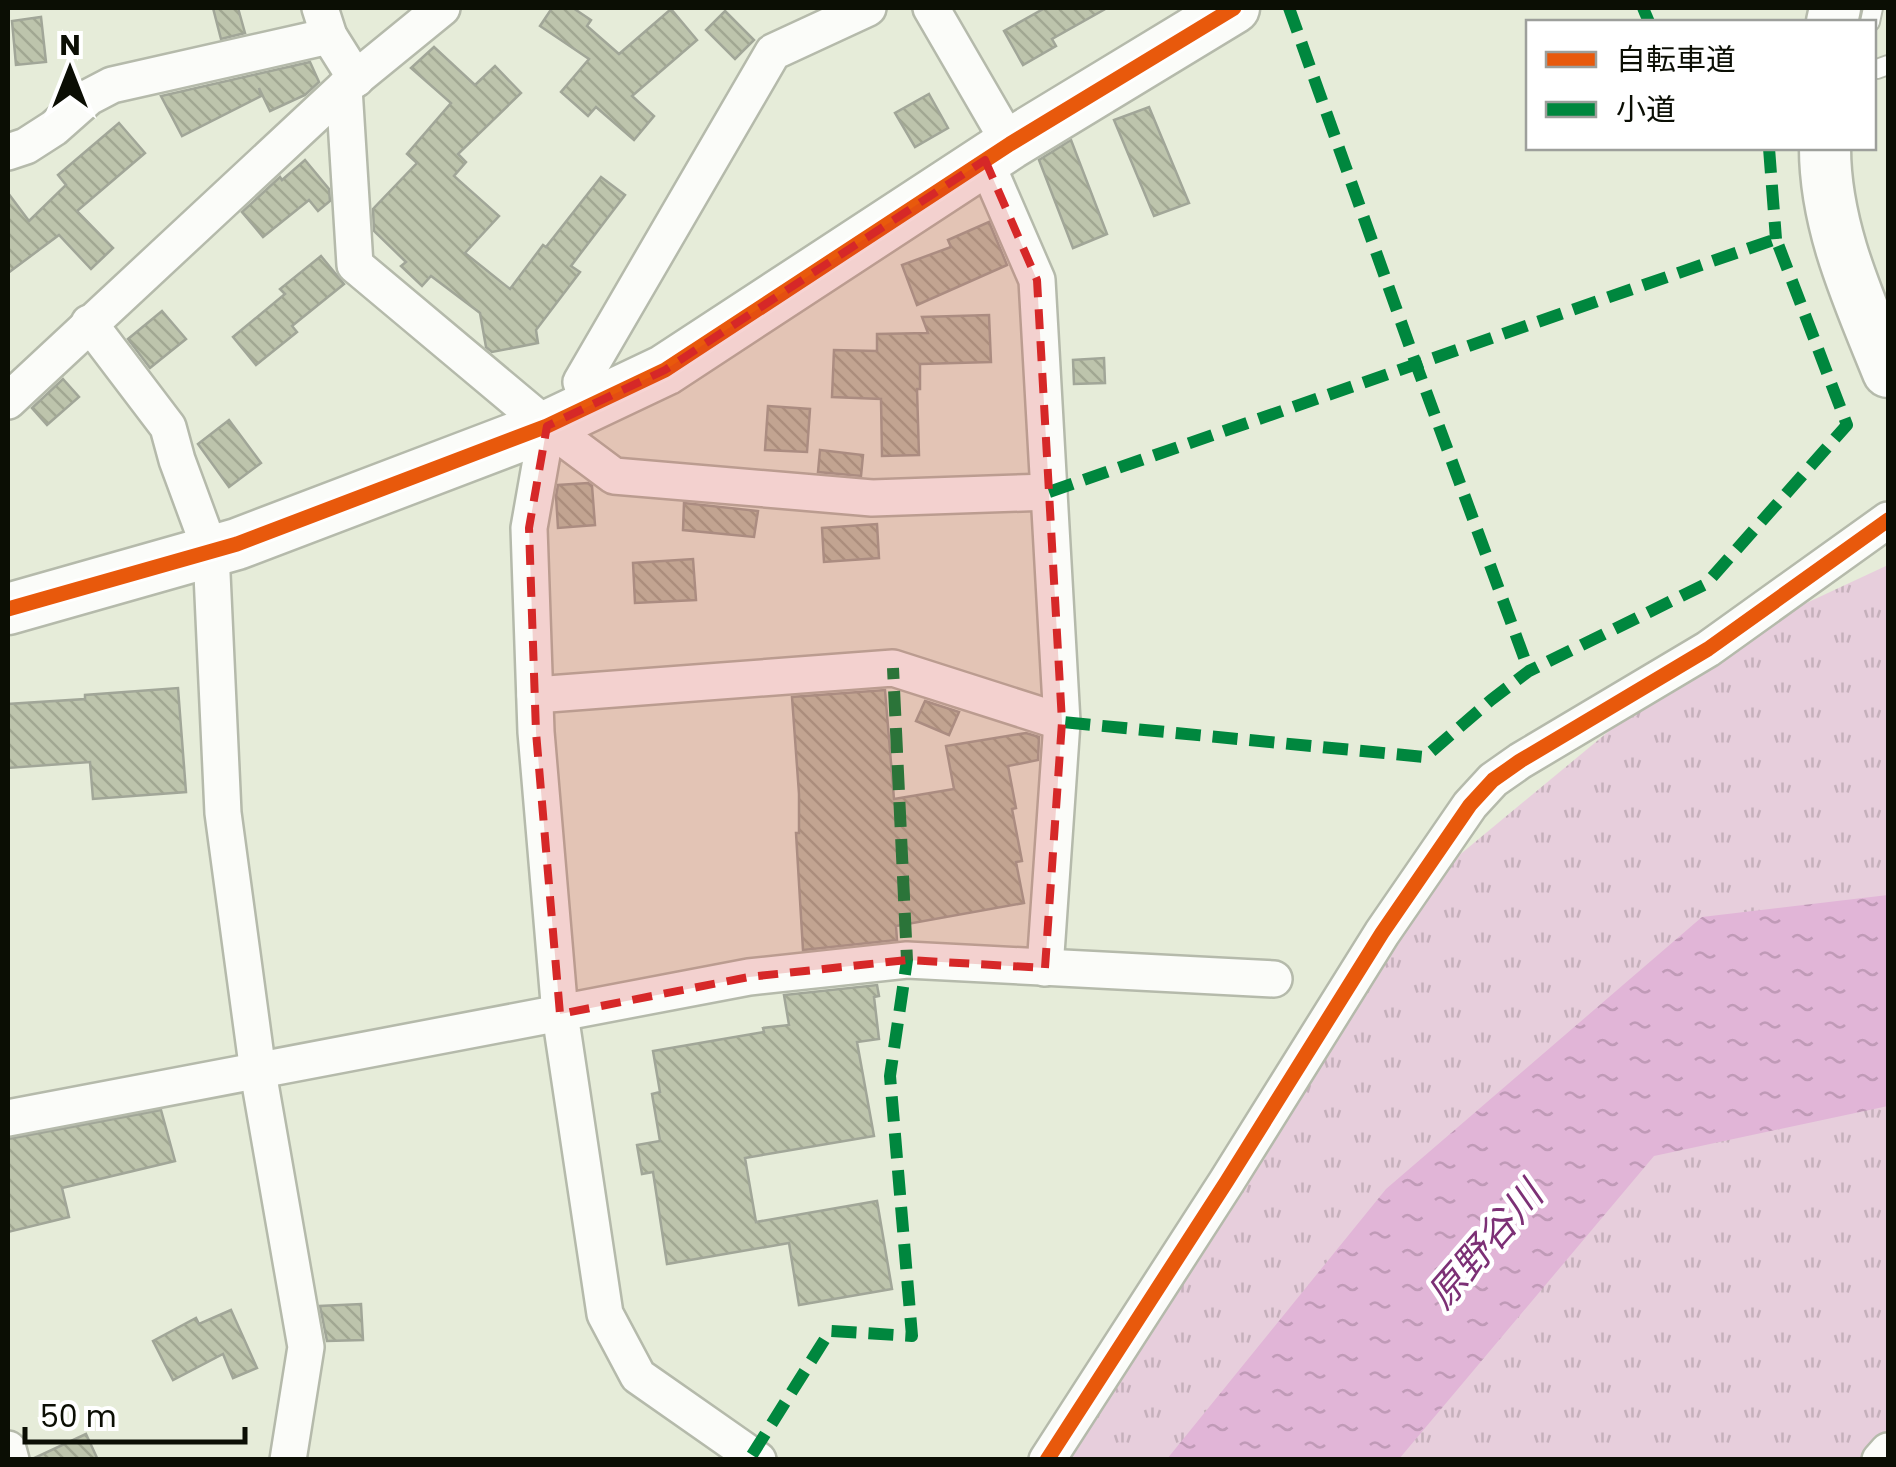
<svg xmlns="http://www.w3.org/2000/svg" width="1896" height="1467" font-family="Poppins,'Noto Sans JP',sans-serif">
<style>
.grass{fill:url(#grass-tufts)}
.water{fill:url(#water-ripples)}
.building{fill:url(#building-back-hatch);stroke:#a1a698;stroke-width:2.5}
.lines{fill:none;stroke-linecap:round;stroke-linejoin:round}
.lane-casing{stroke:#b5baab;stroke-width:22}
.street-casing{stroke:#b5baab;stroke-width:40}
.secondary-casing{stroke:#b5baab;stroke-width:55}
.lane{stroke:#fbfcf9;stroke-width:18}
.street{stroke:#fbfcf9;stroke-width:35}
.secondary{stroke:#fbfcf9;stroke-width:50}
.quiet{stroke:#00873e;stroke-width:12;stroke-dasharray:25 12;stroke-linecap:butt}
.cycleway-casing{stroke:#fff;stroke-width:21}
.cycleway{stroke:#e8590c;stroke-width:15}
.marked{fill:#d62828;fill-opacity:0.2;stroke:#d62828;stroke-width:8;stroke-dasharray:20 12;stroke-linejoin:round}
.labels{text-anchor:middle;stroke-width:9;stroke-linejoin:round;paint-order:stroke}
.water-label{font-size:38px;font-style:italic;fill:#7c3075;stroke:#fff}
</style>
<defs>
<pattern id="grass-tufts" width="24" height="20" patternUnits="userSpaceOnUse" patternTransform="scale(2.5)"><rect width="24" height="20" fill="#e7cedc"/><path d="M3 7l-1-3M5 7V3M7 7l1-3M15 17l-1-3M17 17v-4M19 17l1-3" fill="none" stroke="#c5b0bb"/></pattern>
<pattern id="water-ripples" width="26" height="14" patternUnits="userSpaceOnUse" patternTransform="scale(2.5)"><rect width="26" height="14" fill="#e1b5d7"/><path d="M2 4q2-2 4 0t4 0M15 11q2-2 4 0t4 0" fill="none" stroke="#c09ab7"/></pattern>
<pattern id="building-back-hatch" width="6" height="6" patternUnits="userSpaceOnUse" patternTransform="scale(2.5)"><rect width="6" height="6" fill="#bdc4ac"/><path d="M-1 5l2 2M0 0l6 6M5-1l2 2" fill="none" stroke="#a1a792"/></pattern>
</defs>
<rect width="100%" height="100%" fill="#e6ecd9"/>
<polygon class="grass" points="1888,565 1888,1459 1052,1460 1404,901 1708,649"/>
<polygon class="water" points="1888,895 1888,1106 1654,1156 1399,1459 1167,1459 1386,1189 1702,917"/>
<g class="building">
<polygon points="213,8 238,8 245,33 221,39"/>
<polygon points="552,8 573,8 591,20 587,26 619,54 671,9 697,40 632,96 654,116 634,140 596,107 588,116 561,92 589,59 540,26"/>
<polygon points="1045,8 1107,8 1052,39 1056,46 1023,65 1004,31"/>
<polygon points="725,11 754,40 735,59 706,30"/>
<polygon points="41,17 46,62 16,65 12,21"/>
<polygon points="434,47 475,85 495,66 521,93 458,154 466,162 454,176 499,216 465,253 510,289 543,245 546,247 601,177 625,195 571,266 580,272 536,330 538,343 492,352 486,347 480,313 431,276 422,286 401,266 406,262 374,231 373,209 417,163 407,154 451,103 411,68"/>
<polygon points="310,62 319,82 305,95 270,111 259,88 261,96 182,136 161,96"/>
<polygon points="929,94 948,128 915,147 895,113"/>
<polygon points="1149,107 1189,203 1154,216 1114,120"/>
<polygon points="119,123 145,153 77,211 113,248 91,269 59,235 8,273 8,193 29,221 66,185 58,175"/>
<polygon points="1071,140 1107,234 1073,248 1039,160"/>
<polygon points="305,160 329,189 330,201 318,211 309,200 263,237 242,212 280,177 282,180"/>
<polygon points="989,222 1007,265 917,305 902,265 951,247 948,240"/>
<polygon points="321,256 344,284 292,326 297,332 256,365 233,337 285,294 280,289"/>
<polygon points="162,311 186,339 150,368 128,339"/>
<polygon points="989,315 991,362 920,364 920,389 917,389 919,455 882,456 881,399 832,397 834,350 877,351 877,334 928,333 922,317"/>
<polygon points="1104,358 1105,383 1074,384 1073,360"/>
<polygon points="63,379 79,397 47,425 32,408"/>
<polygon points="768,406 810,409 807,452 765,450"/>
<polygon points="229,420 261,463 229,487 198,444"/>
<polygon points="820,450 863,455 861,476 818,472"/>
<polygon points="588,483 592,486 595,525 558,528 556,496 558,485"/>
<polygon points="684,503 758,511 754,537 683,530"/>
<polygon points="877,524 879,558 824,562 822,528"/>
<polygon points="693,559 696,600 635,603 633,563"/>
<polygon points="178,688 186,792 93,799 90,762 8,768 8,704 85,699 85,695"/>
<polygon points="885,690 894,799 954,789 946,746 1026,733 1039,737 1038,760 1008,766 1016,808 1012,809 1022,861 1016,862 1024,903 896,926 897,940 803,950 796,833 799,833 799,794 792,697"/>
<polygon points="925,701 959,712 949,735 916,721"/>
<polygon points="877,985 879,996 874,997 879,1039 857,1042 874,1136 745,1158 756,1222 877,1201 892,1289 799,1305 789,1243 667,1264 653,1172 642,1174 637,1145 660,1141 652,1094 660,1092 653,1051 764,1032 763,1028 789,1025 784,995"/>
<polygon points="161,1110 175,1161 62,1188 69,1217 8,1232 8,1139"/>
<polygon points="361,1304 363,1340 327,1341 320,1306"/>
<polygon points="231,1310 257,1368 233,1378 223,1354 173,1380 153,1341 196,1318 199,1324"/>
<polygon points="86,1434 98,1460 32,1460 32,1459"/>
</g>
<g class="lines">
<g class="lane-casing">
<g id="lane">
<polyline points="1870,22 1873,8"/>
<polyline points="1874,68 1877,69 1888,65"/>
</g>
</g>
<g class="street-casing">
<g id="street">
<polyline points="320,8 329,36 356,79"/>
<polyline points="931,8 1010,144"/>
<polyline points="344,88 355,265 547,426 614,476 872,498 1049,492"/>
<polyline points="8,152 26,146 54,128 89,97 112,85 329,36"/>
<polyline points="985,160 1037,280 1062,722 1045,968"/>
<polyline points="89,323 168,427 177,460 211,552 223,813 258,1072 306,1347 288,1460"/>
<polyline points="8,401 344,88 442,8"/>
<polyline points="589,406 581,382 773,52 868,8"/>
<polyline points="547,426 529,528 536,732 560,1014 605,1314 638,1376 758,1460"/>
<polyline points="535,695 893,668 1062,722"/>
<polyline points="8,1118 749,977 907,960 1274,979"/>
<polyline points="8,1449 11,1460"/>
<polyline points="1047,1460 1227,1181 1382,933 1470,805 1493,780 1520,761 1708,649 1888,520"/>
<polyline points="1880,1460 1888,1451"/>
</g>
</g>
<g class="secondary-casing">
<g id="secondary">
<polyline points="1832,22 1835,8"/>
<path d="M1825,148C1825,227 1859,300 1888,372"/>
<polyline points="8,609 237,544 547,426 665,370 1010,144 1234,8"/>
</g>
</g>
<use href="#lane" class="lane"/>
<use href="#street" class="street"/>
<use href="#secondary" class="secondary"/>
<g class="quiet">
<polyline points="1289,8 1416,364 1529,671"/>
<polyline points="1643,8 1649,22"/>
<polyline points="1769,148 1776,239"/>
<polyline points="1049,492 1776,239 1847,425 1706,584 1529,671 1491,700 1425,757 1062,722"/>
<polyline points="752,1455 830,1331 912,1336 890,1076 907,960 893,668"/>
</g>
<g class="cycleway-casing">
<g id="cycleway">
<polyline points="8,609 237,544 547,426 665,370 1010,144 1234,8"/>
<polyline points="1047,1460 1227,1181 1382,933 1470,805 1493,780 1520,761 1708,649 1888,520"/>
</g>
</g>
<use href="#cycleway" class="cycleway"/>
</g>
<path class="marked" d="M985,160L1037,280L1062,722L1045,968L907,960L749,977L560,1014L536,732L529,528L547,426L665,370Z"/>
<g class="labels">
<g class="water-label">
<text transform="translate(1485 1245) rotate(-49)" y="13">原野谷川</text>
</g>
</g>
<rect width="1896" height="1467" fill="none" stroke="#0b0e04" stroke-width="20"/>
<rect x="1526" y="20" width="350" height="130" fill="#ffffff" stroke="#9d9f9b" stroke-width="2.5"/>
<rect x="1546" y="52" width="50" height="15" fill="#e8590c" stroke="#9d9f9b" stroke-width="2.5"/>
<text x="1616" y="70" font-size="30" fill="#0b0e04">自転車道</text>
<rect x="1546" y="102" width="50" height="15" fill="#00873e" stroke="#9d9f9b" stroke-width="2.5"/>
<text x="1616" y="120" font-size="30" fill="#0b0e04">小道</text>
<g transform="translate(70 70)" stroke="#ffffff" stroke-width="8" paint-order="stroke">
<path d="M0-8L18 38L0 25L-18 38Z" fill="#0b0e04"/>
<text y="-15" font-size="28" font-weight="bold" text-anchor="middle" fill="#0b0e04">N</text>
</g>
<path d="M25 1427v15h220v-15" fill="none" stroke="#0b0e04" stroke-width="5"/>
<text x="40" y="1427" font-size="30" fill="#0b0e04" stroke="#ffffff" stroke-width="8" paint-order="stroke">50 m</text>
</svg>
